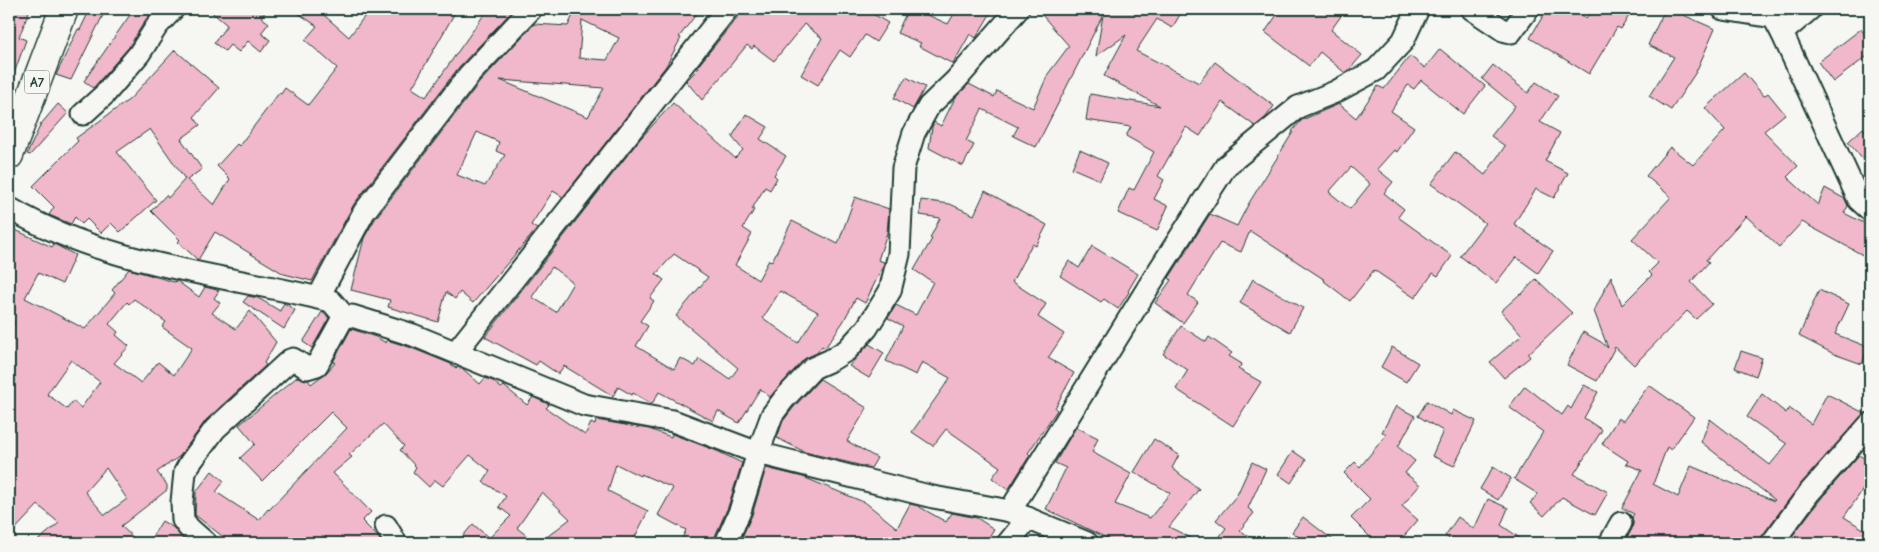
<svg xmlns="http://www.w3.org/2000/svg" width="1879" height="552" font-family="'Comic Neue',sans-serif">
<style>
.building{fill:#f1b8cc;stroke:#1f3d34;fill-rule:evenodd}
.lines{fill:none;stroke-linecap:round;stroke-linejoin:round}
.minor-casing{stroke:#1f3d34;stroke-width:25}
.highway-casing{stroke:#1f3d34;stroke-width:31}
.minor{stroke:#f6f6f2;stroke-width:21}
.highway{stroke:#f6f6f2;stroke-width:28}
.labels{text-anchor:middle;stroke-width:4;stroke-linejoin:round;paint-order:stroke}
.shield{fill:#f6f6f2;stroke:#60746d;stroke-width:1}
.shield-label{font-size:14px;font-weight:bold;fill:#1f3d34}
</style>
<rect width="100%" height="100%" fill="#f6f6f2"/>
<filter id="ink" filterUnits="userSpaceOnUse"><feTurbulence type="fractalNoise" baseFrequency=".02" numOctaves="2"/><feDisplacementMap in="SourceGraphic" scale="10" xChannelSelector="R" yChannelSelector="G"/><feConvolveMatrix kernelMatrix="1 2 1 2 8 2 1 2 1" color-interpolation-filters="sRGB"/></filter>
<g filter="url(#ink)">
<g class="building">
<polygon points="9,9 30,9 19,37 26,40 11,82 9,81"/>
<polygon points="90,9 106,9 71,80 56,75 78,29 80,30"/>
<polygon points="134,9 156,9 146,19 129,47 93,88 84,81"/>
<polygon points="208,9 268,9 261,17 269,23 261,33 270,40 261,52 248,41 239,52 230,45 225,51 214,43 227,25"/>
<polygon points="292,9 317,9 349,37 370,9 457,9 412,88 426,97 488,9 514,9 459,67 354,204 312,281 284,274 215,232 198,260 178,242 180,240 151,211 166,195 168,198 185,179 150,129 117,152 156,200 120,232 111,223 101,233 87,219 82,224 75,217 71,224 49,215 54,207 33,186 78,141 76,138 130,99 175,50 219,88 194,117 200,125 181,139 202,169 187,180 214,205 230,179 217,166 237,144 239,146 279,93 281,94 285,88 308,105 337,68 305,40 317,26"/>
<path d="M560,9H700L679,37L681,38L666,66L563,197L553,191L531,225L537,229L473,303L460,292L455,299L446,292L438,322L388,307L390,300L351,290L364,238L375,219L479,83L534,24L568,26L573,15ZM582,20L619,38L607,60L579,58ZM500,80L604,88L588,117ZM477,132L499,142L496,151L505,155L485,186L457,175Z"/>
<polygon points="744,9 865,9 888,23 876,42 865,35 850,57 840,50 818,85 801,75 822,38 804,24 774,61 754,46 752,49 747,45 702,100 686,81 699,68 698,66"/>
<polygon points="908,9 914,9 948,24 957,9 993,9 976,38 970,34 953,64 919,46 921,43 897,33"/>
<polygon points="1049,9 1174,9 1181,13 1172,28 1157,19 1136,51 1199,83 1215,62 1274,106 1266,117 1255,126 1222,102 1200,136 1186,127 1158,176 1164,180 1154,199 1168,206 1157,231 1118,213 1129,188 1134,190 1154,152 1126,136 1131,127 1086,120 1090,94 1160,106 1104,76 1126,35 1096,56 1103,15 1036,147 1013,136 1018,127 982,109 966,141 974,145 963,166 929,148 932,127 934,122 941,126 955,98 969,84 994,97 997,91 1033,108 1048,74 1069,46 1042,15"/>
<polygon points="1281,9 1330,9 1341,16 1331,30 1362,55 1349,70 1345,73 1320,52 1309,66 1265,32"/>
<polygon points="1547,9 1571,9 1586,18 1592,9 1633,9 1621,29 1617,27 1589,74 1530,38"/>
<polygon points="1665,9 1670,9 1715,29 1696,72 1671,110 1649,96 1674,57 1648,45"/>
<polygon points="1861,29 1870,42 1870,54 1833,82 1818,62"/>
<path d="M1440,49L1485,86L1463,114L1421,80L1414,89L1408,85L1391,111L1414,127L1397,152L1394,150L1377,169L1393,182L1384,193L1404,209L1398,217L1452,256L1438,276L1433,273L1415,298L1374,270L1350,301L1324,281L1325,280L1250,231L1241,252L1220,243L1188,295L1198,302L1183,323L1155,303L1171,280L1169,278L1210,214L1237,226L1249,203L1293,132L1292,131L1302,120L1339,104L1356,118L1378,86L1384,89L1410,56L1425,68ZM1351,167L1370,184L1350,209L1329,192Z"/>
<polygon points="1493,65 1528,93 1536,82 1558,96 1540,122 1560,133 1545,161 1568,173 1554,198 1536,189 1514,224 1553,251 1538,273 1516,257 1496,283 1460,256 1485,223 1431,184 1455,152 1485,175 1505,146 1491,136 1515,106 1482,79"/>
<polygon points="1744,73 1764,96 1768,93 1785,114 1764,131 1798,166 1787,177 1818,205 1825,188 1845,199 1848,206 1844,213 1870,226 1870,259 1802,222 1779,247 1746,216 1706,260 1709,262 1691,282 1712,304 1696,319 1687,311 1634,365 1615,347 1597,381 1567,365 1583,332 1601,342 1608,348 1594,311 1611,276 1622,305 1652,275 1649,272 1658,263 1632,239 1671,197 1646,176 1670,147 1693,165 1725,130 1705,108"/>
<polygon points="906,77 925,87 913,109 894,98"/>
<path d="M673,103L735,158L743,150L732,137L746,114L768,127L760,139L786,156L774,175L777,178L770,190L765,187L752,209L754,210L743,228L752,234L735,265L758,280L769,260L772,261L792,221L838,244L855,197L889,209L887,233L878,260L884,262L883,266L865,303L856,298L843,322L825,348L822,346L817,353L804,359L770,397L760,389L739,423L718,411L713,421L659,392L652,404L633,393L632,395L618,387L613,396L564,366L558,374L539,361L536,365L485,337L640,139ZM674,254L708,277L676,316L738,368L730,379L699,359L695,366L680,358L674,369L636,346L648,326L640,321L654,301L650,298L664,280L656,274ZM552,267L573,283L556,312L532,297ZM780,291L818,312L798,343L763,318Z"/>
<polygon points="58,104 68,113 30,155 27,154 41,124"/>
<polygon points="1863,128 1870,136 1870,168 1848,142"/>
<polygon points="1080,150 1108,163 1100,180 1072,168"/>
<polygon points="985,191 1047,225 1036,246 1032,244 1012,282 1046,304 1038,317 1064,334 1048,358 1074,373 1055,408 1057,410 1028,453 1030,455 1008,490 992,478 1000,467 946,429 933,446 912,432 950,378 922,362 916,375 886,361 903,326 888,318 890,315 896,305 916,315 933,282 914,270 932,239 930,238 940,218 920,215 921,200 950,204 974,215"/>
<path d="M9,227L52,247L54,244L75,255L62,284L38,273L25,298L85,329L115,293L112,290L129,269L174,282L177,281L199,297L205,287L217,290L219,291L214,298L220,303L212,313L236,329L250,311L276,342L264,363L266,365L206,420L180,456L157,472L167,485V490L121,526L139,543H35L59,523L38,505L9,536V333L15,322L9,319ZM134,299L166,322L162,327L192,348L174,375L158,362L141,383L114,363L129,346L116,335L118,332L109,324L127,302L129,304ZM71,360L100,382L81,408L73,401L67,409L47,394ZM106,468L127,499L105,515L85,492Z"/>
<polygon points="1092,246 1138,274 1128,291 1129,292 1118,309 1104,299 1101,302 1060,276 1069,261 1079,268"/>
<polygon points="1253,279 1303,308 1290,332 1240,303"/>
<polygon points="1536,279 1572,313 1528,354 1530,357 1504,378 1490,362 1522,335 1501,311 1520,294 1521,295"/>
<polygon points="1819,290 1849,304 1835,334 1868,347 1862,364 1834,354 1799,336"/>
<polygon points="248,296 258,298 280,311 284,303 295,310 284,329 243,302"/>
<polygon points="322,312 329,318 312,348 303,342"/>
<polygon points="1181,326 1206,342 1209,337 1232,353 1229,356 1242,364 1238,369 1261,382 1233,426 1176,389 1188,370 1163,354"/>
<polygon points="351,329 376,337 386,343 387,340 409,347 451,364 456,368 457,367 463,369 480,384 485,378 493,381 501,388 504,386 527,405 533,397 548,404 549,405 546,408 585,435 591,423 595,425 596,420 649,429 671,437 672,434 717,451 742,463 728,507 712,543 680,543 686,530 658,515 673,488 641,474 640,476 616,464 608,491 648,511 632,543 539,543 570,519 542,492 517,528 536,543 457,543 473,524 489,538 511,516 499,507 506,496 483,482 490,471 470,455 443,486 435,480 429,487 413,472 416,467 400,450 404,446 383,424 349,455 352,457 333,473 371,512 362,521 378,537 382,543 231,543 195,515 196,492 212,471 224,481 216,492 259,520 268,509 269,510 347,428 331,412 262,481 240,458 255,444 239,425 297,377 308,380 311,384 327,372 335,363 333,362"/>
<polygon points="869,344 884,353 869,378 849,366"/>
<polygon points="1392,347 1418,363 1406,382 1381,367"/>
<polygon points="1741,351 1762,358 1756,376 1735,368"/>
<polygon points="820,379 867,408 847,441 877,458 871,468 805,452 777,438 783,421 794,407"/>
<polygon points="1584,385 1598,392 1584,418 1602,430 1574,474 1608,492 1595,515 1562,497 1544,516 1530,503 1538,494 1514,479 1543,432 1509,407 1525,386 1562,415 1568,406 1571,409"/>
<polygon points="1649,385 1694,417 1671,450 1667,447 1653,484 1678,497 1691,466 1774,501 1775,500 1701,442 1710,419 1770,465 1787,444 1747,417 1762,394 1786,413 1789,408 1811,424 1827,394 1864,413 1799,486 1762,536 1760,543 1624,543 1632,529 1633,522 1632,517 1634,514 1622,508 1642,470 1626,464 1628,461 1602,444 1618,418 1623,421"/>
<polygon points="1427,401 1451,415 1453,410 1476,421 1454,466 1432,456 1443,431 1418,416"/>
<polygon points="1396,406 1415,416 1398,447 1415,461 1405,473 1420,485 1402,506 1418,520 1398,543 1376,543 1351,518 1370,499 1344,473 1355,462 1360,467 1386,435 1382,432"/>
<polygon points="1076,427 1098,438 1092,452 1131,474 1115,504 1150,518 1170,493 1134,472 1154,439 1179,455 1172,468 1199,489 1169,527 1201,543 1117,543 1046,509 1066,468 1055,463"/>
<polygon points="1293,451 1306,460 1291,483 1278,474"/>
<polygon points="1859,455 1870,462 1870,492 1864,488 1844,517 1870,533 1870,543 1796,543 1790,539 1819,501"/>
<polygon points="1252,462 1266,469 1248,508 1254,513 1240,530 1258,543 1215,543 1226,528 1216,520 1237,495"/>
<polygon points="1493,467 1511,478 1498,500 1480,489"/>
<polygon points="766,468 803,477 866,503 897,528 910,504 918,506 946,522 952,513 977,518 994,529 985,543 966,543 957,537 953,543 751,543 742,537 752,515"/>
<polygon points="1488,499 1508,508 1501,525 1527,543 1455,543 1445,536 1458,517 1474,529"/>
<polygon points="1303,517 1337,543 1307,543 1292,532"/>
<polygon points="162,521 174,528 187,543 148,543"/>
</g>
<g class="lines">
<g class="minor-casing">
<g id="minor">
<polyline points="1472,9 1503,30 1511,32 1528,9"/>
<polyline points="1723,9 1773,17"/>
<polyline points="1769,9 1782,33 1859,200 1870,210"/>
<polyline points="1782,33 1810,9"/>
<polyline points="83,114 104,95 122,74 139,54 157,26 173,9"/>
<path d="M9,208C107,266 223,274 331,301L344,316H352L413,335L584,405L673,421L758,453L933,497L1010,511L1087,543"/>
<polyline points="318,298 364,212 469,75 531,9"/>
<polyline points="456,352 727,9"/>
<polyline points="1010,511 1154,278 1226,166 1298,107 1335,92 1376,70 1403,41 1418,9"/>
<polyline points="386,526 396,543"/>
<polyline points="206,543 189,528 183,520 182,502 185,472 190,463 215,429 290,360 293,359 307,368 317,365 344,316"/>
<polyline points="726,543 740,511 758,453 772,415 784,399 813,368 831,360 847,350 867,328 890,291 899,254 903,168 914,133 929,106 956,80 1018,9"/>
<polyline points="1008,543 1028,518"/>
<polyline points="1610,543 1621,523"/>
<polyline points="1772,543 1809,493 1870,424"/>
</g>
</g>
<g class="highway-casing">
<polyline id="highway" points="9,155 64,9"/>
</g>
<use href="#minor" class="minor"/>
<use href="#highway" class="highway"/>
</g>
</g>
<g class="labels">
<rect class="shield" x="24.5" y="70.5" width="25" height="23" rx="4"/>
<g class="shield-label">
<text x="37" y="87">A7</text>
</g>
</g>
<rect width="1879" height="552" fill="none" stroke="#f6f6f2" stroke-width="30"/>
<rect x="15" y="15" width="1849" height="522" fill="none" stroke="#1f3d34" stroke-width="2" filter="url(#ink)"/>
</svg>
